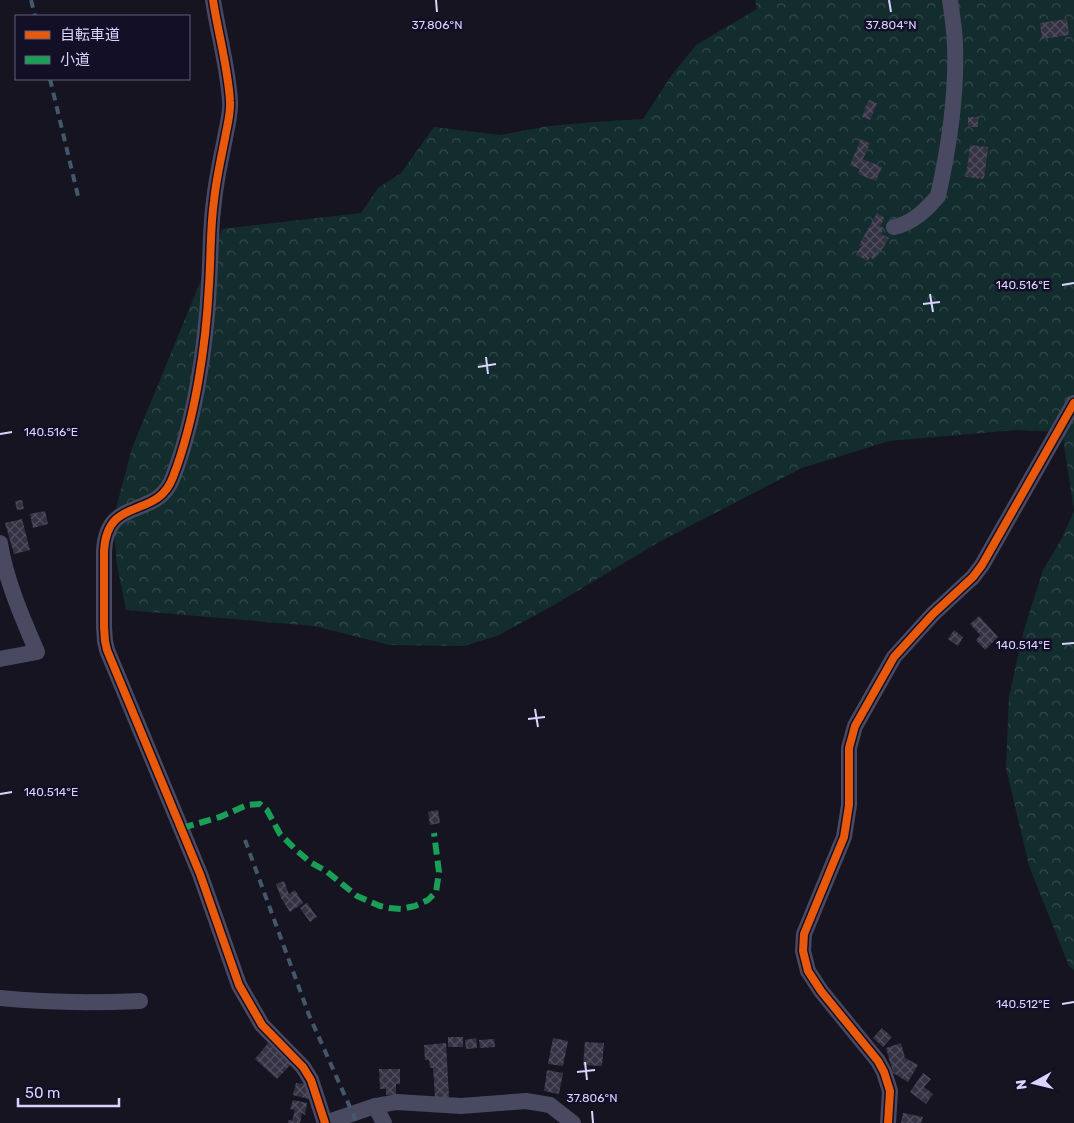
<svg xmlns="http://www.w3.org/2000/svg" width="1074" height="1123" font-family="Rubik,'Noto Sans JP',sans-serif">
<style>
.forest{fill:url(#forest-crowns)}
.building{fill:url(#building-cross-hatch)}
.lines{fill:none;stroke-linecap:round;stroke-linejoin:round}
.minor{stroke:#4a4962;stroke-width:16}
.rail{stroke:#43596b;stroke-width:4;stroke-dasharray:8 6;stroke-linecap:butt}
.quiet{stroke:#1a9f57;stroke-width:6;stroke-dasharray:12 6;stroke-linecap:butt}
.cycleway-casing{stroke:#130f26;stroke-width:11}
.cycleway{stroke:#e8590c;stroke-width:8}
.ticks{fill:none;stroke:#d9d4ff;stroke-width:2}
.ticks-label{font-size:12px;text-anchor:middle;fill:#d9d4ff;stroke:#130f26;stroke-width:5;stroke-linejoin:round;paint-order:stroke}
</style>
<defs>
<pattern id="forest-crowns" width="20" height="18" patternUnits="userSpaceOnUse" patternTransform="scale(1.25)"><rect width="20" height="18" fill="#132c2d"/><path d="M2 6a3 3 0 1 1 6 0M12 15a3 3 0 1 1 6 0" fill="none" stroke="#354a4c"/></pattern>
<pattern id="building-cross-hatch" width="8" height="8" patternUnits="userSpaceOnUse" patternTransform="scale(1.25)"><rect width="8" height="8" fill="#343243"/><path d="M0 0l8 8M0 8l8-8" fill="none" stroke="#514f5f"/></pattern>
</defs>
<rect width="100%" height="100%" fill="#161421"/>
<polygon class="forest" points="755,0 1074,0 1074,970 1069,966 1029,866 1006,768 1009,697 1023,633 1043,570 1062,538 1074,511 1062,432 1016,430 889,441 802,468 659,542 554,605 497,636 464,646 390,645 314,626 126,610 117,565 113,520 132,448 222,229 361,213 378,188 401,173 434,127 500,135 549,126 594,122 643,119 671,76 696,45 757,9"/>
<g class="building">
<polygon points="1067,19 1069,35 1042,39 1040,23"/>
<polygon points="869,100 877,103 870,120 862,117"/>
<rect x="968" y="117" width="10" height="10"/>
<polygon points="861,139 870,143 863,159 882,167 876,181 858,174 860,169 850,165"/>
<polygon points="970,145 988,147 984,179 966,177"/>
<polygon points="877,213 885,218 880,226 884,228 881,234 889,238 881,251 879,250 874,260 870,257 868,261 856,255 861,246 859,245"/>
<polygon points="22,500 24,509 17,510 15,501"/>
<polygon points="45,511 48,524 33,528 30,514"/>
<polygon points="22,519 30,550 14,554 5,523"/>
<polygon points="979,616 998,637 985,650 976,640 980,635 970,624"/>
<polygon points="954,630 963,637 958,646 948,639"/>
<polygon points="438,810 440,823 430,825 428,812"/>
<polygon points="284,881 289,894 295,890 303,903 290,912 281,898 276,884"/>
<polygon points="307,903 317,917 310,922 300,908"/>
<polygon points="882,1028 892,1037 883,1047 873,1038"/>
<rect x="448" y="1037" width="15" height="10"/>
<polygon points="476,1038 477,1048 466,1049 465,1040"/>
<polygon points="553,1038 568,1041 563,1066 548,1064"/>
<polygon points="494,1039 495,1047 480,1048 479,1040"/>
<polygon points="585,1042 604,1043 602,1066 583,1065"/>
<polygon points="268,1043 291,1064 277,1079 255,1059"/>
<polygon points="446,1043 449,1097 435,1097 433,1068 430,1068 429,1060 425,1060 424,1045"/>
<polygon points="901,1043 905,1058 918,1065 908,1082 893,1073 886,1048"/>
<polygon points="379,1069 400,1069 400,1084 396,1084 396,1095 386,1095 386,1089 380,1089"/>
<polygon points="547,1070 563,1073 559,1094 544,1091"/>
<polygon points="923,1073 931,1079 924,1087 933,1094 926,1104 910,1092"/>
<polygon points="296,1083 305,1084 309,1099 293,1095"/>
<polygon points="293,1100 307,1103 305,1115 302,1113 300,1123 288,1123 289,1120 292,1121 295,1110 290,1109"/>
<polygon points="903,1113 923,1117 921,1123 901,1123"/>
</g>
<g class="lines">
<g class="minor">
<path d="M213,0C218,33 228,67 230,101C231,113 227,126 225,138C221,159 216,180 214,201C210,229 211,257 209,285C206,346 195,420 173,477C157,521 107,494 104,551V627L105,641L107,650L200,874L239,985L262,1025L303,1067L311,1080L325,1123"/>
<path d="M894,227C913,223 926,210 938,196C949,147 957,97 955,46C955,31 952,15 950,0"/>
<path d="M0,543C6,581 22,617 37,652L0,659"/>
<path d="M0,998C47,1003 93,1003 140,1001"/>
<polyline points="375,1106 384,1123"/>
<polyline points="325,1123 375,1106 397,1102 461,1106 526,1101 550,1105 573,1123"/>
<polyline points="888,1123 890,1091 884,1072 878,1061 821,991 808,971 803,951 804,934 844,837 849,805 849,748 855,726 894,657 933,614 973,577 982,565 1074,403"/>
</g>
<g class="rail">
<polyline points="31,0 35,16"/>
<polyline points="50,79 78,196"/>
<polyline points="245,840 309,1015 357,1123"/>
</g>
<polyline class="quiet" points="182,828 220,817 247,805 260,804 267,810 280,834 296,850 310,862 326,871 357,896 380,906 389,908 401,909 415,906 428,900 436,892 439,872 434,833"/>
<g class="cycleway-casing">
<g id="cycleway">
<path d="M213,0C218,33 228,67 230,101C231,113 227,126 225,138C221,159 216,180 214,201C210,229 211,257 209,285C206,346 195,420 173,477C157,521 107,494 104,551V627L105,641L107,650L200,874L239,985L262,1025L303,1067L311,1080L325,1123"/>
<polyline points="888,1123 890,1091 884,1072 878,1061 821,991 808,971 803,951 804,934 844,837 849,805 849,748 855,726 894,657 933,614 973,577 982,565 1074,403"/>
</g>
</g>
<use href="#cycleway" class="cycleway"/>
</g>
<path class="ticks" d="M436,0L437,12M889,0L891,12M1062,285L1074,283M930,294L933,312M923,304L940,302M486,357L488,374M478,367L496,364M0,434L12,432M1062,644L1074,643M535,709L538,727M528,719L545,717M0,794L12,792M1062,1004L1074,1002M585,1062L587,1080M577,1072L595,1070M592,1111L593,1123"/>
<g class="ticks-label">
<text x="437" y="29">37.806°N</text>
<text x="891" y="29">37.804°N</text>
<text x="1023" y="289">140.516°E</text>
<text x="51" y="436">140.516°E</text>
<text x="1023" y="649">140.514°E</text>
<text x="51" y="796">140.514°E</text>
<text x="1023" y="1008">140.512°E</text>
<text x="592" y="1102">37.806°N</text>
</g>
<rect x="15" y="15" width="175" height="65" fill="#130f26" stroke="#625e7d"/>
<rect x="25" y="31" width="25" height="8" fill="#e8590c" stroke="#625e7d"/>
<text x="60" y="40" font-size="15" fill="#d9d4ff">自転車道</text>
<rect x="25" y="56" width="25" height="8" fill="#1a9f57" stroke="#625e7d"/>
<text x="60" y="65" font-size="15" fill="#d9d4ff">小道</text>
<g transform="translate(1034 1083) rotate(262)" stroke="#130f26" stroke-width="4" paint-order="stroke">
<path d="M0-4L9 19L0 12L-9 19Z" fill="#d9d4ff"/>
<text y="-8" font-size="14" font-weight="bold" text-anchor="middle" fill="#d9d4ff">N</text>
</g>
<path d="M18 1098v8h101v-8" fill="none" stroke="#d9d4ff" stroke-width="2.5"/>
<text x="25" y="1098" font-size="15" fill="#d9d4ff" stroke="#130f26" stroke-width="4" paint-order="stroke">50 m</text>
</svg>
